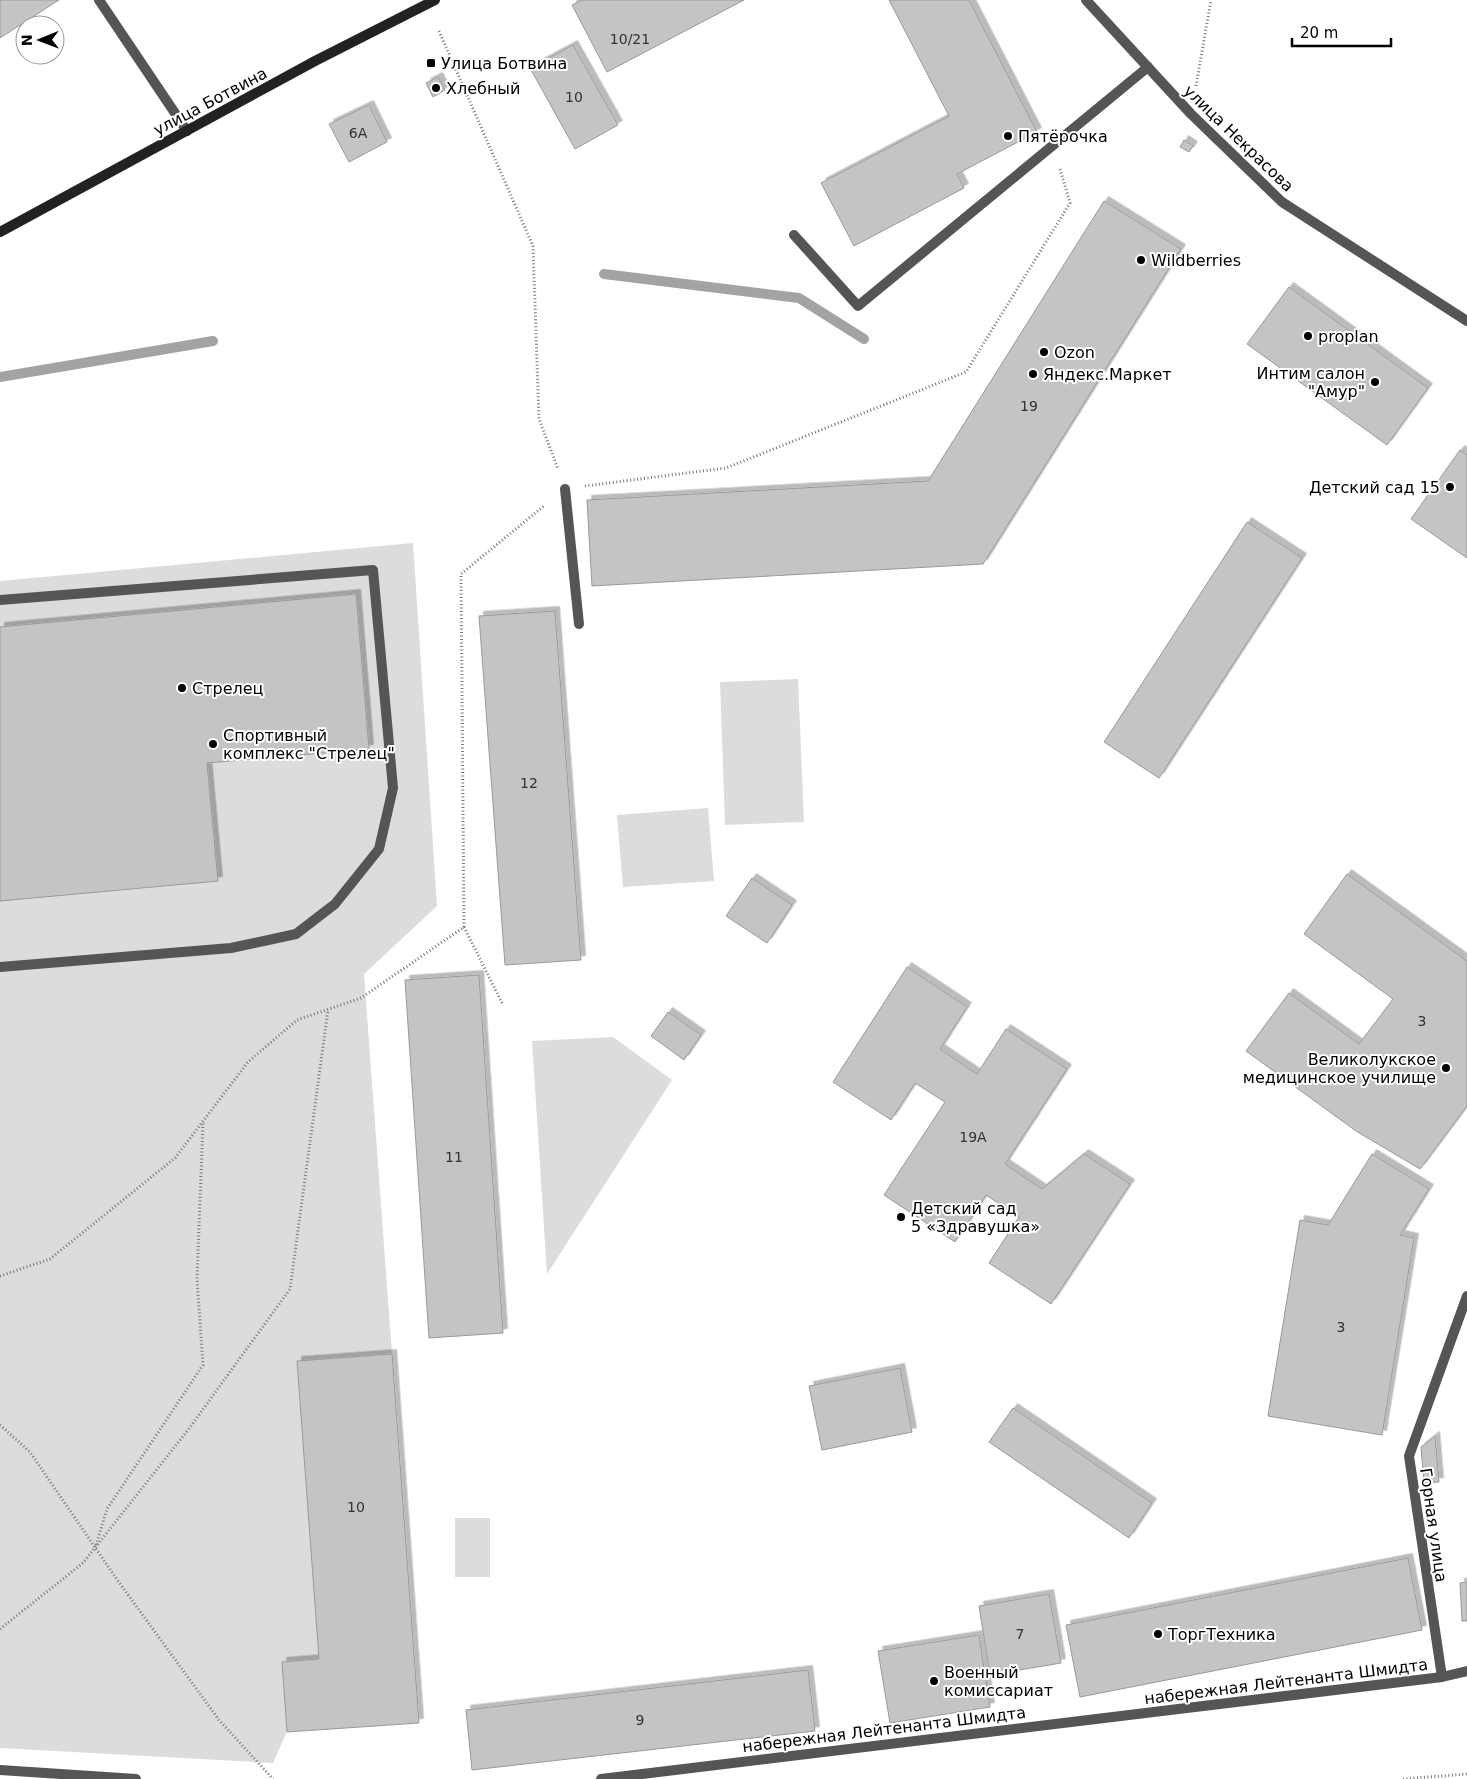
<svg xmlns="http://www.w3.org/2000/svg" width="1467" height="1779" font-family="'DejaVu Sans',sans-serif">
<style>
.green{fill:#dcdcdc}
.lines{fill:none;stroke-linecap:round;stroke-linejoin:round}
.stream{stroke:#a3a3a3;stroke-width:10}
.building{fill:#c4c4c4;stroke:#999;filter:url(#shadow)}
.path{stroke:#777;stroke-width:3;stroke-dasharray:1 2.5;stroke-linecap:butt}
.service{stroke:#555;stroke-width:10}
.minor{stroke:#555;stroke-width:10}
.tertiary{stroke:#555;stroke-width:10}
.secondary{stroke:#222;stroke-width:10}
.poi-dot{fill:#000;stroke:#fff;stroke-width:2}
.labels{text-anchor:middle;stroke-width:4;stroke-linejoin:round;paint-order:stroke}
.number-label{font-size:14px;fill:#313131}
.poi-label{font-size:16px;fill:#000;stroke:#fff;text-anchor:start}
.street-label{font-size:16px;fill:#000;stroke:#fff}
</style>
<defs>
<filter id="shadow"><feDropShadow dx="4.5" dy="-4.5" stdDeviation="0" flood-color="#0004"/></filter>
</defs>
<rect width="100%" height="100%" fill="#fff"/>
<g class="green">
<polygon points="413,543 437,906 364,974 392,1354 297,1362 319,1659 273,1763 0,1748 0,581"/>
<polygon points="798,679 804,822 725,825 720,682"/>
<polygon points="708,808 714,881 623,887 617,815"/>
<polygon points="613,1037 672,1080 547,1274 532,1041"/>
<rect x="455" y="1518" width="35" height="59"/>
</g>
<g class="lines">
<g class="stream">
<polyline points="604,274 799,298 864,339"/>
<polyline points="0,377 213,341"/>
</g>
</g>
<g class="building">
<polygon points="0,0 59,0 0,38"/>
<polygon points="582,0 744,0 607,72 572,5"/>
<polygon points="889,0 969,0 1037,132 957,174 964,188 854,246 821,183 949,116"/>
<polygon points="573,45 618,125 575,149 530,68"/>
<polygon points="438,77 445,90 433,97 426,83"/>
<polygon points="369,105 387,142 349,162 329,124"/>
<polygon points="1184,140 1193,146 1189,152 1180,147"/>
<polygon points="1104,201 1181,249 983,564 592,586 587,500 928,481"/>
<polygon points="1289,287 1428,388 1387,445 1247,344"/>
<polygon points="1460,450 1467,455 1467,558 1411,519"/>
<polygon points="1247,522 1302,558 1159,778 1104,742"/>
<polygon points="356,594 369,749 207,763 218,881 0,901 0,627"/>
<polygon points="555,611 581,960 505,965 479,616"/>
<polygon points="1347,874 1467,961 1467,1106 1420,1169 1356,1131 1246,1051 1289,993 1359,1044 1393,999 1304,934"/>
<polygon points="752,878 792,905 767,943 726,916"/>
<polygon points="907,967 967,1007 940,1049 977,1074 1006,1029 1067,1069 1005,1164 1042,1189 1084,1154 1130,1184 1051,1304 989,1263 1019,1217 986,1195 955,1242 884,1195 945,1102 915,1083 891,1120 833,1082"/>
<polygon points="479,975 503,1333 429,1338 405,980"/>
<polygon points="668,1012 701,1035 684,1060 651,1036"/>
<polygon points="1372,1154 1429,1189 1400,1235 1414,1238 1382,1435 1268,1416 1300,1220 1328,1225"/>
<polygon points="392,1354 419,1723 287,1732 282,1662 319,1659 297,1361"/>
<polygon points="900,1368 912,1432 822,1450 809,1386"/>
<polygon points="1013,1408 1152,1503 1129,1538 989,1442"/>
<polygon points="1435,1436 1439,1482 1424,1483 1421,1447"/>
<polygon points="1408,1558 1422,1630 1080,1697 1066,1625"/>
<polygon points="1467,1582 1467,1621 1462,1621 1460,1583"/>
<polygon points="1049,1594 1061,1663 990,1675 979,1606"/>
<polygon points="979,1635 990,1707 890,1723 878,1651"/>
<polygon points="808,1670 815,1731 472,1770 466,1710"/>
</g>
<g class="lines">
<g class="path">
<polyline points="439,31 533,246 539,419 558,469"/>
<polyline points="1196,86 1211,0"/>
<polyline points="585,486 726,468 966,372 1070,203 1060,169"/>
<polyline points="464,927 461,574 545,505"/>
<polyline points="0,1276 50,1259 175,1158 248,1062 297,1020 361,998 464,927 503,1005"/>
<polyline points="0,1425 30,1452 118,1581 219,1720 273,1779"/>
<polyline points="96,1545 107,1509 203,1365 197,1279 203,1123"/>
<polyline points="0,1629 83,1563 188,1430 290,1289 328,1010"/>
<polyline points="1403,1779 1467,1774"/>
</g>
<g class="service">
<polyline points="99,0 187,131"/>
<polyline points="794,235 858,306 1148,67"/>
<polyline points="565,489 579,624"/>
<polyline points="0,600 373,570 393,788 379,849 335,904 296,934 231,948 0,967"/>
</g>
<g class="minor">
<polyline points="1442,1677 1409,1456 1467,1296"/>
<polyline points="0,1770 136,1779"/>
<polyline points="601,1779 1442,1677 1467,1671"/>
</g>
<polyline class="tertiary" points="1086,0 1191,114 1282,202 1467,321"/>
<polyline class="secondary" points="0,232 315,61 435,0"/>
</g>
<g class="poi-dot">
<rect x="426" y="58" width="10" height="10" rx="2.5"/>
<circle cx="436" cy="88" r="5"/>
<circle cx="1008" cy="136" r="5"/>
<circle cx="1141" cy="260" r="5"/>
<circle cx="1308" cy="336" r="5"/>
<circle cx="1044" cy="352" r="5"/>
<circle cx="1033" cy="374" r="5"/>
<circle cx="1375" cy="382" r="5"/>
<circle cx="1450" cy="487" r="5"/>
<circle cx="182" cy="688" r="5"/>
<circle cx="213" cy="744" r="5"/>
<circle cx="1446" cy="1068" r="5"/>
<circle cx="901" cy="1217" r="5"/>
<circle cx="1158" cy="1634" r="5"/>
<circle cx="934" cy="1681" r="5"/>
</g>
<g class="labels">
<g class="number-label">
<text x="630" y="44">10/21</text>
<text x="574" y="102">10</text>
<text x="358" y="138">6А</text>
<text x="1029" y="411">19</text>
<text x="529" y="788">12</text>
<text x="1422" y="1026">3</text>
<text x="973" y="1142">19А</text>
<text x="454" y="1162">11</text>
<text x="1341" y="1332">3</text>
<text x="356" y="1512">10</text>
<text x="1020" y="1639">7</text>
<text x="640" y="1725">9</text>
</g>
<g class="poi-label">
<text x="441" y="69">Улица Ботвина</text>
<text x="446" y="94">Хлебный</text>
<text x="1018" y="142">Пятёрочка</text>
<text x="1151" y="266">Wildberries</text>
<text x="1318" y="342">proplan</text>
<text x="1054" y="358">Ozon</text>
<text x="1365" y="379" text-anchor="end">Интим салон<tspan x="1365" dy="18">"Амур"</tspan></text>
<text x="1043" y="380">Яндекс.Маркет</text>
<text x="1440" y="493" text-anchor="end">Детский сад 15</text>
<text x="192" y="694">Стрелец</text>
<text x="223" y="741">Спортивный<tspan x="223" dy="18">комплекс "Стрелец"</tspan></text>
<text x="1436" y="1065" text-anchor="end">Великолукское<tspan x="1436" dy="18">медицинское училище</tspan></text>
<text x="911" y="1214">Детский сад<tspan x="911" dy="18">5 «Здравушка»</tspan></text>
<text x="1168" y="1640">ТоргТехника</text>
<text x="944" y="1678">Военный<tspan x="944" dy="18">комиссариат</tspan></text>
</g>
<g class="street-label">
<text transform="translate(210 101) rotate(-28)" y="6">улица Ботвина</text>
<text transform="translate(1239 138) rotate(44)" y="6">улица Некрасова</text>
<text transform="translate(1434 1525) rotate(82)" y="6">Горная улица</text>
<text transform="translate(1286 1681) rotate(-7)" y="6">набережная Лейтенанта Шмидта</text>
<text transform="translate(884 1729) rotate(-7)" y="6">набережная Лейтенанта Шмидта</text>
</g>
</g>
<g transform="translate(40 40) rotate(269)"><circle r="24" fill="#ffffff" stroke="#999999"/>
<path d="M0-4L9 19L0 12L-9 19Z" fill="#000000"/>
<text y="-8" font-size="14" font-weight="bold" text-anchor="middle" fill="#000000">N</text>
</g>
<path d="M1292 38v8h99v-8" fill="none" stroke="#000000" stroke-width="2.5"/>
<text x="1300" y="38" font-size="15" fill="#000000" stroke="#ffffff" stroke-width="4" paint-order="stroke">20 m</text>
</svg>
